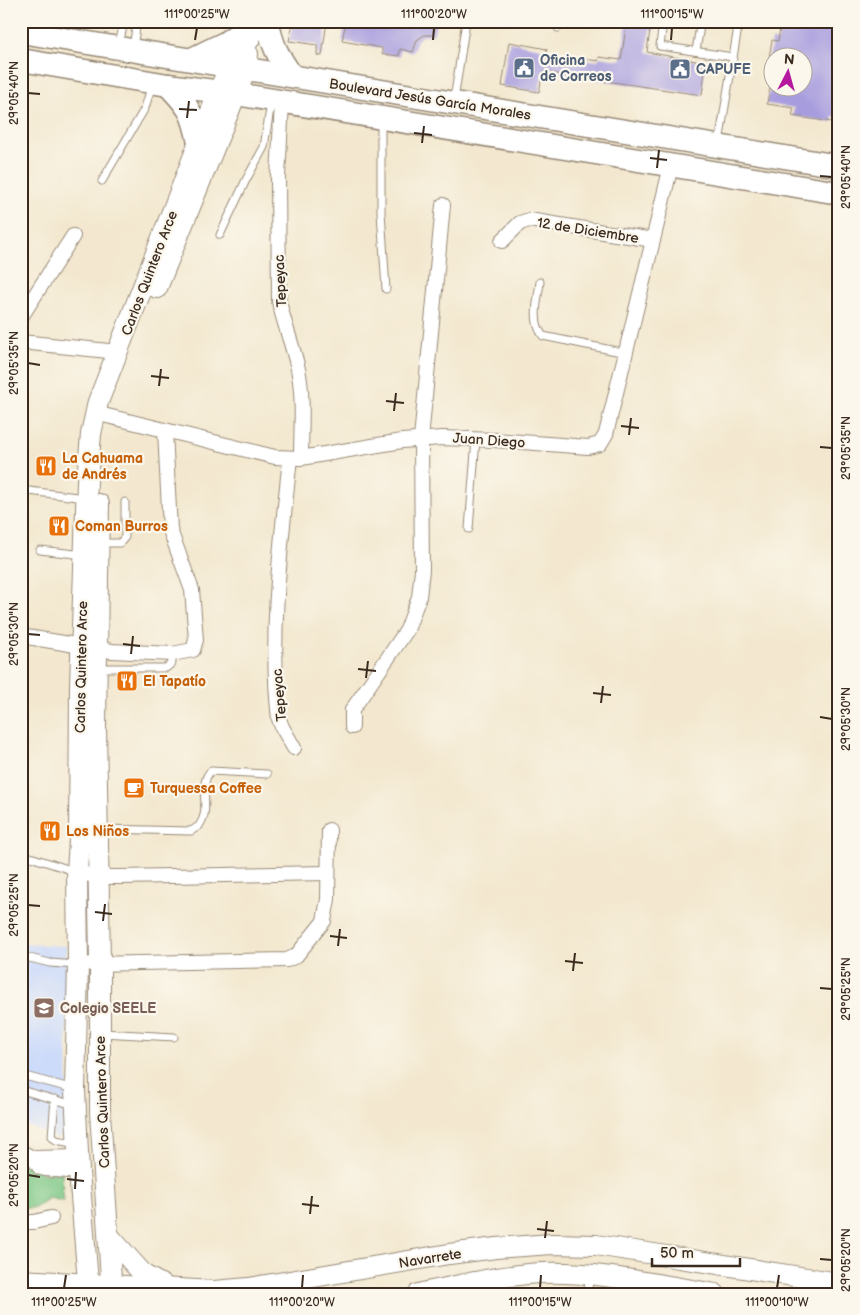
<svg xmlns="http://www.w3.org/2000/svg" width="860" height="1315" font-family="'Balsamiq Sans',sans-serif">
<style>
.built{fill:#cddbfa}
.green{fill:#7ec886;stroke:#5c7952}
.building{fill:#a79cde}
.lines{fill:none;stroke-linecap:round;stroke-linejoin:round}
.service-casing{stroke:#978976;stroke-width:9}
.minor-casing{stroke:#978976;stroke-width:16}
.secondary-casing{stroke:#978976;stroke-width:22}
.primary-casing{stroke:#978976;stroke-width:25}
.service{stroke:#fff;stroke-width:7}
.minor{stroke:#fff;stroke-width:14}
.secondary{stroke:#fff;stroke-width:20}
.primary{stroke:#fff;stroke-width:22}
.ticks{fill:none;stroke:#3b2a1e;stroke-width:2}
.labels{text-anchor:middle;stroke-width:4.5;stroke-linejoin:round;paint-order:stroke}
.service-label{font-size:14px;font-weight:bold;fill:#4e5e75;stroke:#fbf7ec;text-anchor:start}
.street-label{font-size:14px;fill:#3b2a1e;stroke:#fbf7ec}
.food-label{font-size:14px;font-weight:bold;fill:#c56008;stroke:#fbf7ec;text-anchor:start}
.education-label{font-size:14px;font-weight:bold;fill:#785e54;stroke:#fbf7ec;text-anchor:start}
.neatline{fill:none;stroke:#3b2a1e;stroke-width:2}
.ticks-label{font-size:12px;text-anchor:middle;fill:#3b2a1e}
</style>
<rect width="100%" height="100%" fill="#fbf7ec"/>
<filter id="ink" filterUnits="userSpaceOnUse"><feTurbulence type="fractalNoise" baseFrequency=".02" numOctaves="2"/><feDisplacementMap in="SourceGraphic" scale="10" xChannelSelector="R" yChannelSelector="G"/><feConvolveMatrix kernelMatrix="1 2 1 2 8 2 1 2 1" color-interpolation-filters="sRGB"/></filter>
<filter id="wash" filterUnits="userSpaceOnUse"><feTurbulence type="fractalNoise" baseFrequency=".0096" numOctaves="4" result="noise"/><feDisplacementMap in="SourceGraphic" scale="20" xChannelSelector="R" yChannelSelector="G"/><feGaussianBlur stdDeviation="1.12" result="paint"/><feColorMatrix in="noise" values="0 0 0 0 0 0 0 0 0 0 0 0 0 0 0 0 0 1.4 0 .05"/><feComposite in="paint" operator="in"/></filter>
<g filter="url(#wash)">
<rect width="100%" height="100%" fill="#f3e8cf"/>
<polygon class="built" points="21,944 66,946 68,1132 57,1138 21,1123"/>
<polygon class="green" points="21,1160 45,1174 62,1172 63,1201 49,1198 35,1208 21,1208"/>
<g id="blocks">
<g class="building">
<polygon points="308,21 327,21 322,56 317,55 317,45 289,41 293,23 308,25"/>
<polygon points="346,21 437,21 433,35 424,35 417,40 413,52 400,49 399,56 382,54 382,48 342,41"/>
<polygon points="627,21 656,21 654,31 650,30 647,52 706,63 702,95 543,72 539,92 502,86 509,42 547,49 545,58 578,63 578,58 598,61 599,57 621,60"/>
<polygon points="781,21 839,21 839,117 833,116 832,122 792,116 794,108 767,104 770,88 802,88 802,58 769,58 772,40 778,41"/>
</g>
</g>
</g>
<g filter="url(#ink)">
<use href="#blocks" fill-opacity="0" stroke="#978976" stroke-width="1"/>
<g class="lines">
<g class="service-casing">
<g id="service">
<polyline points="663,21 660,46 733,57"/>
<polyline points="558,28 559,21"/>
<polyline points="119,45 124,21"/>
<polyline points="133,48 137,21"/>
<polyline points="696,51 700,26 698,21"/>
<polyline points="454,100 466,21"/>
<polyline points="381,121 381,212 386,289"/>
<polyline points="719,143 739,21"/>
<polyline points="102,181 145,108 152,84"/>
<polyline points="220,235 246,180 264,147 271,103"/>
<path d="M540,282C538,300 531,321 543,336L626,353"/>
<polyline points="21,490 85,498"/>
<polyline points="469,529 476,439"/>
<polyline points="101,543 120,543 125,537 125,502"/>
<polyline points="40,550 84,555"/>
<polyline points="98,668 166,668 172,663 172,654"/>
<path d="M100,829L191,831L199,826C201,823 203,819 204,815C207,802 200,780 211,771L267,774"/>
<polyline points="21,854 74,871"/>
<polyline points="21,956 50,963 77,965"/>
<polyline points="102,1033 174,1037"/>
<polyline points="21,1075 74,1089"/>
<polyline points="21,1090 74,1105"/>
<polyline points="55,1099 52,1136 56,1140 77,1144"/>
<polyline points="588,1294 589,1277"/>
<polyline points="625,1294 625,1281"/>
</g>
</g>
<g class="minor-casing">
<g id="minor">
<path d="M282,102L278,176L279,301C284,324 293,346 298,369C304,398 301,428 301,458"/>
<polyline points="502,241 520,223 529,220 653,240"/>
<polyline points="21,317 73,236"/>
<polyline points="21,342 118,352"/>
<polyline points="95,413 275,457 301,458 402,441 442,438 494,440 588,447 600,444 606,434 671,166"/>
<path d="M290,458C281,545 269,633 279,719L282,727L294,748"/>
<polyline points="21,636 112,651 172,654 193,650 196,640 192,590 170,530 165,431"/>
<polyline points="352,727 352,710 407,630 419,597 422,570 421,439 443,205"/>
<polyline points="77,872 99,877 120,877 327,873"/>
<polyline points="91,964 287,960 296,956 324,921 328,899 329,830"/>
<polyline points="21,1152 33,1158 40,1168 45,1169 79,1172"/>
<polyline points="33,1158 79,1157"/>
<polyline points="21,1222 34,1222 51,1218"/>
</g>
</g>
<g class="secondary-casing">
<g id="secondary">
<polyline points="157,288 236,94 246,68 248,54"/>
<polyline points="99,504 96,726 100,963 100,1112 112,1294"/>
<polyline points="109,1236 144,1275 164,1286"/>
<polyline points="21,1280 214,1291 249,1288 449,1254 496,1248 552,1244 596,1245 839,1283"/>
<polyline points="89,1294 79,1172 75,1090 78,965 77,872 79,840 80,685 87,481 91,434 98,402 219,91 230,65 249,40 258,21"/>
<path d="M418,1294C458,1286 500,1275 542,1273C600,1271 658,1285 715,1294"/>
</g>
</g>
<g class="primary-casing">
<g id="primary">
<path d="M268,21C271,44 279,58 292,76"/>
<polyline points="21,32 839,166"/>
<polyline points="192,59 225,43 257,21"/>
<polyline points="21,60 168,85 236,94 839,193"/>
<path d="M168,85C190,108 193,113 199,143"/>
</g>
</g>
<use href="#service" class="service"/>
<use href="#minor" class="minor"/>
<use href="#secondary" class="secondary"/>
<use href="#primary" class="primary"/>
</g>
</g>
<path class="ticks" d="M195,40L197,28M433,40L434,28M671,40L672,28M28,93L40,94M179,109L197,110M187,118L189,101M414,133L432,135M422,143L424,126M650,158L667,160M657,168L659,150M820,176L832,177M28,363L40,365M151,376L169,378M159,386L161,369M386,401L404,403M394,411L396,393M621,426L639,428M629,435L631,418M820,447L832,448M28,634L40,635M123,644L140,646M131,654L133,636M358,669L376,671M366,678L368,661M593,693L611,695M601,703L603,686M820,717L832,719M28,905L40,906M95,912L112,914M103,921L105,904M330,936L347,938M338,946L340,929M565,961L583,963M573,971L575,953M820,988L832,989M28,1175L40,1177M67,1179L84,1181M75,1189L76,1172M302,1204L319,1206M310,1214L312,1196M537,1229L554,1231M545,1238L547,1221M820,1259L832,1260M64,1288L66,1275M302,1288L303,1275M540,1288L541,1275M777,1288L779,1275"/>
<defs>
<g id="civic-square" transform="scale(1.125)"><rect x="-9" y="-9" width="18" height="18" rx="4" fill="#5c6f8a" stroke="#fbf7ec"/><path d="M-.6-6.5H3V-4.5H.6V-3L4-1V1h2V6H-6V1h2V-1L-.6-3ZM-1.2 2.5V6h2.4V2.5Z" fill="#fff"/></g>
<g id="restaurant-square" transform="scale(1.125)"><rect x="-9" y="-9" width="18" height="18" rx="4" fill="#e8710a" stroke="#fbf7ec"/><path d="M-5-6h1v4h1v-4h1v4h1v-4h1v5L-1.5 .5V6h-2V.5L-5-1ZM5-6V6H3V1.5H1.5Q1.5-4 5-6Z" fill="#fff"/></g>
<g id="cafe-square" transform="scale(1.125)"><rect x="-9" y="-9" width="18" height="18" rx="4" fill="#e8710a" stroke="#fbf7ec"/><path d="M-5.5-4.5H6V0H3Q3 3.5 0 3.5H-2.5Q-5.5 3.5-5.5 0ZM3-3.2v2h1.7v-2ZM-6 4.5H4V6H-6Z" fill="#fff"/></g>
<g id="school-square" transform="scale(1.125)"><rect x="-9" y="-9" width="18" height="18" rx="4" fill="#8d6e63" stroke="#fbf7ec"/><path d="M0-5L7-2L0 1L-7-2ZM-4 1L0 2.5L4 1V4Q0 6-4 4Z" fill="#fff"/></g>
</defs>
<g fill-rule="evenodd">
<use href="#civic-square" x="524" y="68"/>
<use href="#civic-square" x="680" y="69"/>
<use href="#restaurant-square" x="46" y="466"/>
<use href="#restaurant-square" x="59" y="526"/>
<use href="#restaurant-square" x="127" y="681"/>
<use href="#cafe-square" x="134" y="788"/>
<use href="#restaurant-square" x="50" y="831"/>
<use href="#school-square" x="44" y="1008"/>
</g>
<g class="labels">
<g class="service-label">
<text x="540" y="65">Oficina<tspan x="540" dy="16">de Correos</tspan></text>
<text x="696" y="74">CAPUFE</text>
</g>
<g class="street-label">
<text transform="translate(430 99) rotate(9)" y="5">Boulevard Jesús García Morales</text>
<text transform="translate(588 230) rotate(9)" y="5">12 de Diciembre</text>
<text transform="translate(149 273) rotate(-69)" y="5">Carlos Quintero Arce</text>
<text transform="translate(280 281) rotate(-93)" y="5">Tepeyac</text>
<text transform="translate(489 440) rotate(4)" y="5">Juan Diego</text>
<text transform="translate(81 667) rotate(-89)" y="5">Carlos Quintero Arce</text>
<text transform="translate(279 695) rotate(-95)" y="5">Tepeyac</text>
<text transform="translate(102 1102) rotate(-92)" y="5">Carlos Quintero Arce</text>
<text transform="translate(430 1258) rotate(-9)" y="5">Navarrete</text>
</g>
<g class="food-label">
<text x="62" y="463">La Cahuama<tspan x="62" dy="16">de Andrés</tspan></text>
<text x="75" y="531">Coman Burros</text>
<text x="143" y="686">El Tapatío</text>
<text x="150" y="793">Turquessa Coffee</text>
<text x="66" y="836">Los Niños</text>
</g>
<g class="education-label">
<text x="60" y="1013">Colegio SEELE</text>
</g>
</g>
<rect width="860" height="1315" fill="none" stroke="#fbf7ec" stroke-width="55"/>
<g transform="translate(788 72) rotate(6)"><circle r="24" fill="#fbf7ec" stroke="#aea59a"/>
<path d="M0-4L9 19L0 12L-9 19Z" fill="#b5179e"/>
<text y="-8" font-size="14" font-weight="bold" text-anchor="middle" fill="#3b2a1e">N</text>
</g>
<path d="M652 1258v8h88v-8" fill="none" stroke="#3b2a1e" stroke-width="2.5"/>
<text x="660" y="1258" font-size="15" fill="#3b2a1e" stroke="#fbf7ec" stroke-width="4" paint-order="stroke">50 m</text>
<rect x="28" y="28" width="804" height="1260" class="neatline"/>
<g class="ticks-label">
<text x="197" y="18">111°00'25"W</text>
<text x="434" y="18">111°00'20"W</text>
<text x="672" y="18">111°00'15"W</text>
<text transform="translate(14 93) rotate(-90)" y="4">29°05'40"N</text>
<text transform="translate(846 177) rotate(-90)" y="4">29°05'40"N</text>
<text transform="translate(14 363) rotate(-90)" y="4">29°05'35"N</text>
<text transform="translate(846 448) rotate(-90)" y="4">29°05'35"N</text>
<text transform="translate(14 634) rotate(-90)" y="4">29°05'30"N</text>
<text transform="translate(846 719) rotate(-90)" y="4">29°05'30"N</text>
<text transform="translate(14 905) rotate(-90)" y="4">29°05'25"N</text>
<text transform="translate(846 989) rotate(-90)" y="4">29°05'25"N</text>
<text transform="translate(14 1175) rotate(-90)" y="4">29°05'20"N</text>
<text transform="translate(846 1260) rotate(-90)" y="4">29°05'20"N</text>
<text x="64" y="1306">111°00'25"W</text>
<text x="302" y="1306">111°00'20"W</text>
<text x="540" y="1306">111°00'15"W</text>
<text x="777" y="1306">111°00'10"W</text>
</g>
</svg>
